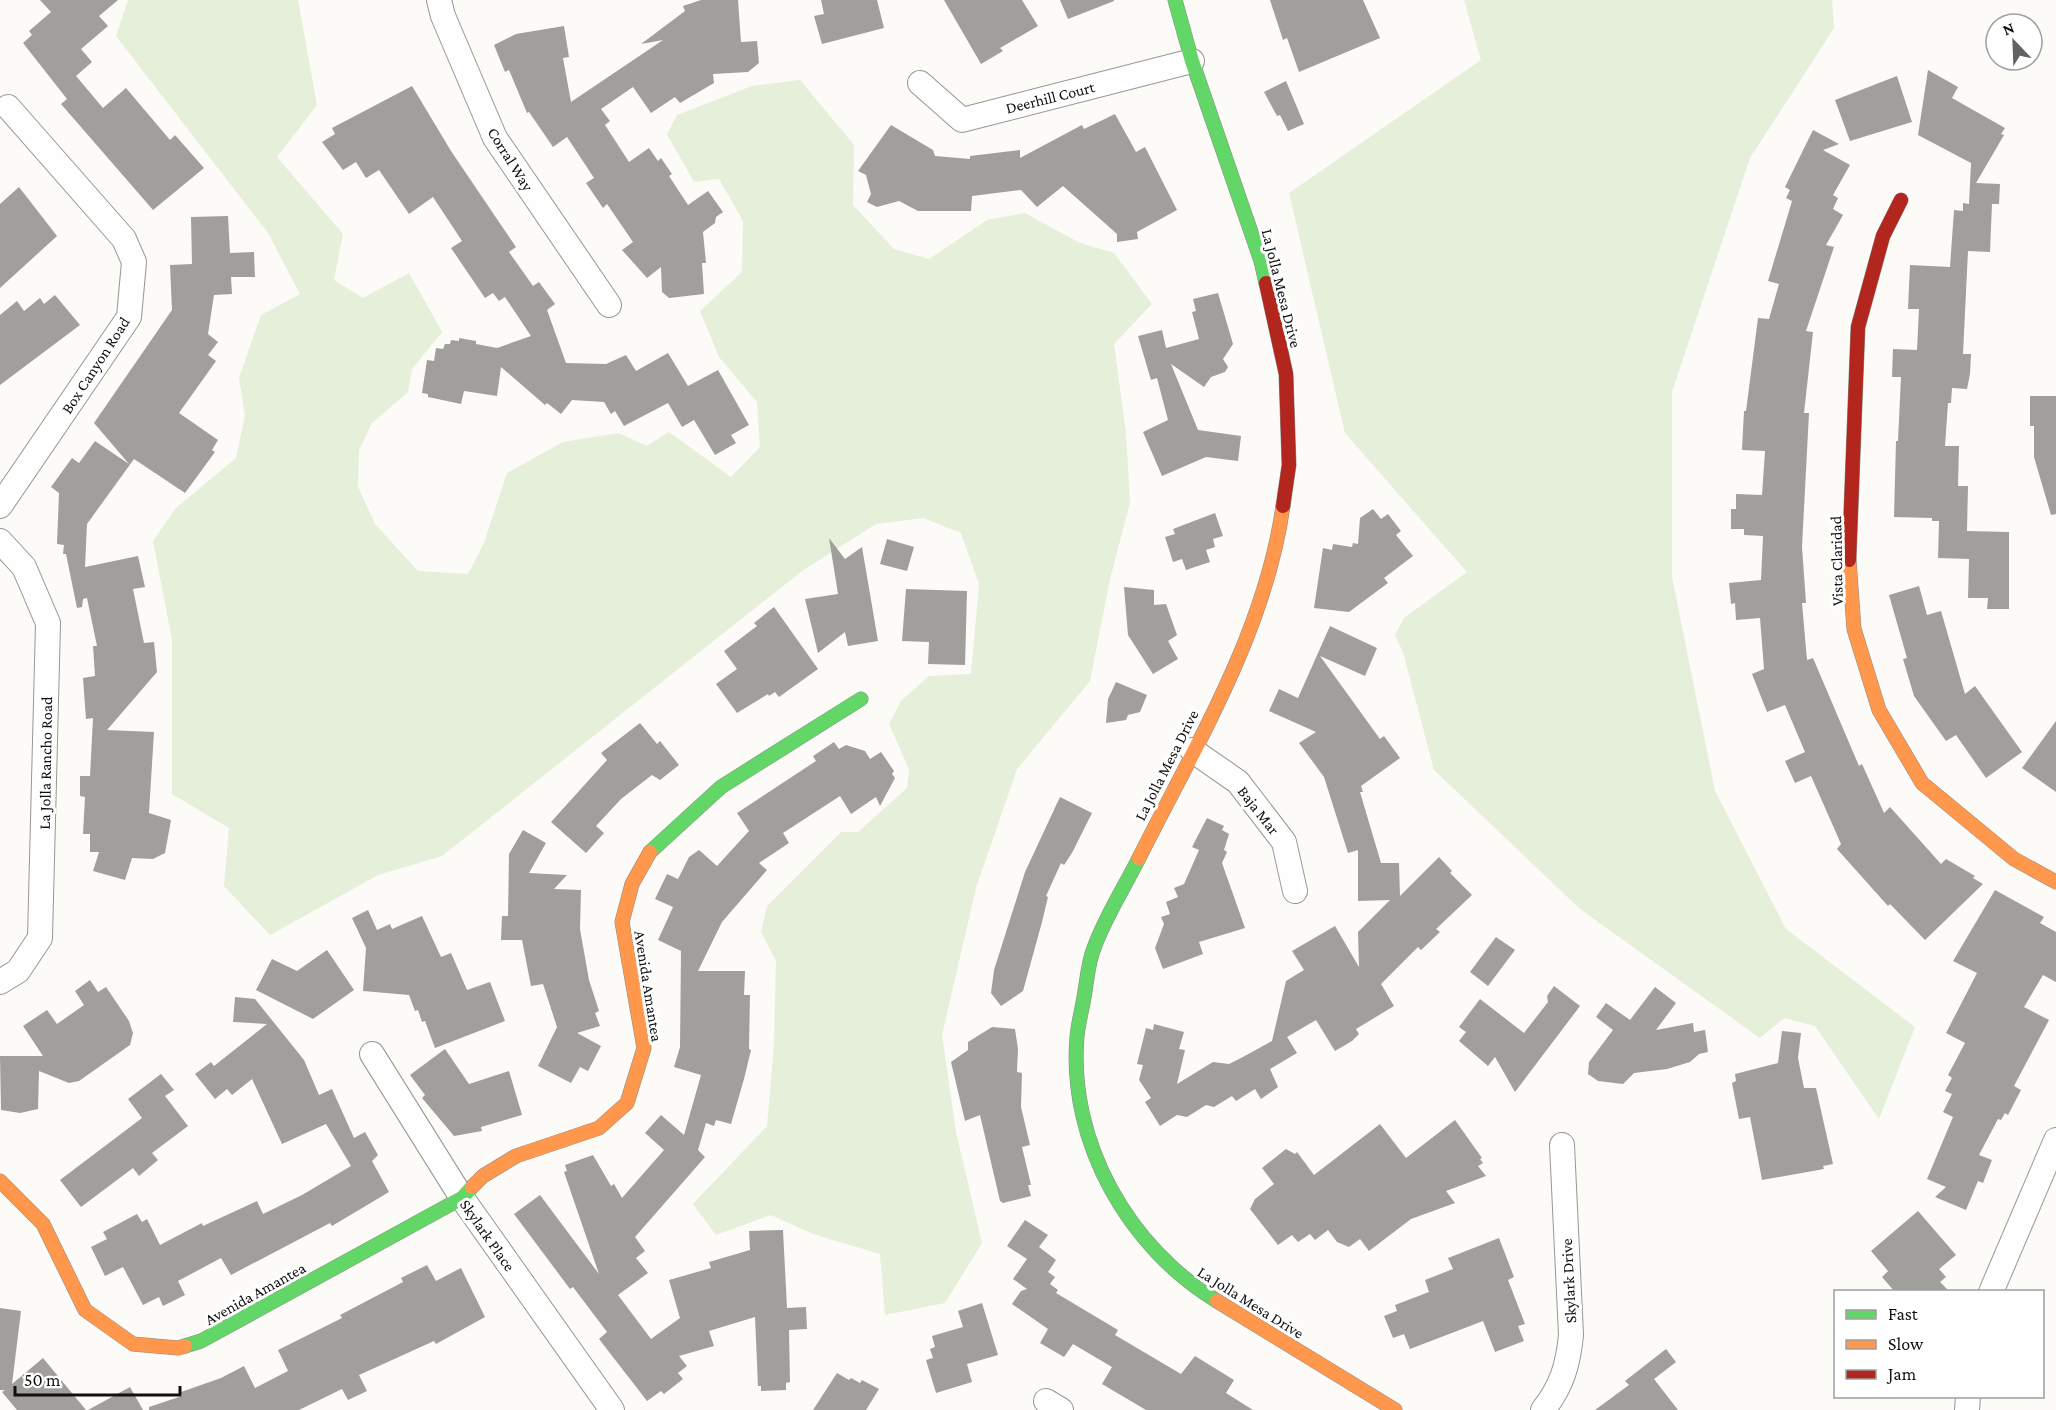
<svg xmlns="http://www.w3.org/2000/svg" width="2056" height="1410" font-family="'Crimson Pro',serif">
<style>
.green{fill:#e5efd9}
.building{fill:#a09f9c}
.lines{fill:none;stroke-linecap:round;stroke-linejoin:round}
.street-casing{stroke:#969694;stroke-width:26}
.fast-casing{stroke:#8d8c8b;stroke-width:15}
.slow-casing{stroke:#8d8c8b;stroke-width:15}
.jam-casing{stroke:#8d8c8b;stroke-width:15}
.street{stroke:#fffefe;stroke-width:24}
.fast{stroke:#63d668;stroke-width:14}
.slow{stroke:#ff974d;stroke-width:14}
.jam{stroke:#b3261e;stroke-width:14}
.labels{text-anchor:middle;stroke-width:6;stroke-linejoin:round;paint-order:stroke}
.street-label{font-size:16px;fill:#101010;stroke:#fff}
</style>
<rect width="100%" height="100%" fill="#fcfbf7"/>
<g class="green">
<polygon points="128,0 298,0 317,105 277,157 343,234 334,280 363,298 409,273 442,332 412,369 408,392 372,423 359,450 358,487 375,524 418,571 468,574 484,543 507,473 563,442 619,433 647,446 669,432 731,477 760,447 757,402 719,357 700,311 742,272 743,221 719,179 694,182 667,134 677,115 752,86 800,80 854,145 853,205 894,249 929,259 987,220 1025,213 1080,243 1114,253 1152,304 1114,344 1126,433 1130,503 1110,579 1090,681 1017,769 976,888 942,1035 956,1132 982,1243 945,1303 885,1315 880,1254 813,1234 771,1215 716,1235 693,1204 767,1126 774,1044 776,961 761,932 767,906 841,832 858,832 907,788 909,769 889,724 901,701 929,676 971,674 979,584 961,533 923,518 876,524 802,571 442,856 378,875 270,935 224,886 229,828 172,794 172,640 153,541 176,508 236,458 245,416 239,378 261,315 300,294 268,233 116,36"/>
<polygon points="1464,0 1832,0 1834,28 1750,158 1672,392 1672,577 1715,791 1786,929 1915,1027 1879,1119 1815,1026 1784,1018 1760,1038 1580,909 1434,770 1403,652 1395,635 1404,618 1467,572 1345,433 1289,193 1481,60"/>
</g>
<g class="building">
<polygon points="40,0 118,0 99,16 108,26 81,49 92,62 76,76 103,108 126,88 170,140 175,135 204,168 153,210 61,104 67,99 23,43 32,35 29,31 51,12"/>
<polygon points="701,0 738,0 741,42 757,41 759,63 748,72 713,74 714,83 680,103 675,97 651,113 633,87 601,109 610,121 605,125 629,162 649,148 658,161 661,158 672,174 669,176 688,205 708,191 723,212 716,217 715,223 703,232 706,263 702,263 704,294 669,298 662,292 661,267 647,278 622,250 633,242 607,204 603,208 586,183 594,178 567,137 553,147 529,112 527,113 509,70 505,72 494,45 516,34 564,26 569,57 563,58 571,102 663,40 641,44 685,11 683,6"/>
<polygon points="821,0 877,0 884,28 822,44 814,16 824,14"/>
<polygon points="944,0 1022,0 1038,26 1000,48 1003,51 981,64"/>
<polygon points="1060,0 1114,0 1114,1 1068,19"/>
<polygon points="1270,0 1363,0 1380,38 1299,72 1287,38 1283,40"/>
<polygon points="1928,70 1958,87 1952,98 2005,128 2001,134 2004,135 1976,183 2000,184 1999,204 1992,204 1990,252 1968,251 1963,354 1971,354 1970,374 1967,389 1952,388 1951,403 1948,403 1945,446 1959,446 1958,486 1968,486 1967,531 2009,532 2009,609 1987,609 1988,598 1968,598 1969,559 1938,558 1939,521 1932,521 1932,518 1894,517 1896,441 1898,441 1901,377 1892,377 1893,349 1917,350 1919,309 1908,309 1910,265 1950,267 1954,210 1963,211 1963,203 1969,204 1971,163 1918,135"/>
<polygon points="1897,76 1912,122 1850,141 1835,100"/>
<polygon points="1286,81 1304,124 1288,131 1280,115 1277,116 1264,92"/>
<polygon points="412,86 451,151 516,247 509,252 533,286 539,282 555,304 547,310 566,363 606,364 626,355 636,371 668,353 688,386 718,370 749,425 731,435 736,443 715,455 694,420 682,427 668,403 624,426 615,411 611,414 604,402 572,400 561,414 547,403 545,405 501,367 497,396 464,391 461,404 428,397 428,394 422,393 427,360 434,361 436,348 443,349 445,344 450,344 451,340 459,341 459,338 476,341 476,344 497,348 531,336 505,297 499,301 493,293 485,298 451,248 462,241 433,197 409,214 379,170 366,178 356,162 343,170 322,142 335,134 332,128"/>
<polygon points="1115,114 1136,152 1145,147 1177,210 1137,232 1138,239 1117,242 1117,234 1063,186 1037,207 1021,190 972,196 971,211 918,211 899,201 877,207 867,202 871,194 866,175 858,171 891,125 933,150 935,156 970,159 970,156 1020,150 1020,158 1082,125 1084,129"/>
<polygon points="1813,130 1839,144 1823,150 1850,165 1833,195 1838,198 1833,209 1843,215 1826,245 1834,247 1806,331 1813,332 1804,413 1809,413 1802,547 1806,603 1802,603 1807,660 1813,658 1859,766 1862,764 1884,813 1890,807 1941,864 1946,859 1975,876 1973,878 1983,884 1925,940 1890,904 1888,906 1837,849 1841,844 1811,776 1795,783 1785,761 1805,752 1785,705 1767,712 1752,674 1764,669 1760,618 1736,620 1735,603 1731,604 1729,583 1761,580 1763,536 1744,535 1744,529 1731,529 1731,509 1736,509 1736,494 1762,495 1765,451 1742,450 1744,411 1746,411 1758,318 1769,319 1779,284 1768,281 1792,201 1786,198 1790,190 1785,187"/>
<polygon points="19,187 57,236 0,288 0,204"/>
<polygon points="228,216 230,253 254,252 255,277 231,277 232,294 214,295 208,334 218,342 208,355 216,361 179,413 218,440 212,450 215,452 185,493 134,459 87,524 85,567 138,556 145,587 133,589 144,643 154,642 157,672 107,730 154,732 149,813 171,820 165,853 153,859 132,858 125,880 93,871 99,852 90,852 90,834 83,834 85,797 80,796 80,776 90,776 93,718 86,719 83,678 95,676 93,646 97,646 87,598 83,599 82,607 77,608 66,554 63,554 64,545 57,544 59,493 51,487 72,458 79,463 95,441 129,464 94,423 172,310 170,265 192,264 191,217"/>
<polygon points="1218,293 1233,344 1223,359 1228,367 1225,372 1211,377 1204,387 1171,364 1198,430 1241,436 1238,461 1206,457 1162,476 1143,432 1168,420 1157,378 1151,380 1138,336 1162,330 1166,348 1199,339 1192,312 1196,311 1193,299"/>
<polygon points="55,295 80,325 0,385 0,315 17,301 24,311 40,298 44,304"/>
<polygon points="2030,396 2056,396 2056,514 2051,515 2034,457 2034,426 2030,426"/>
<polygon points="1373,509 1381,519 1388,514 1401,531 1396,535 1413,556 1384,578 1388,583 1349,612 1314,608 1323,548 1332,550 1333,544 1352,547 1353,543 1358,544 1360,518"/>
<polygon points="1215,513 1223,536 1213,539 1215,547 1206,550 1210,562 1186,570 1182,559 1173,562 1165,537 1175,534 1173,529"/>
<polygon points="829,538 845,559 862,547 878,641 848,646 845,632 818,653 805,599 838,594"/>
<polygon points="887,539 914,547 907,571 880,564"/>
<polygon points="1919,586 1927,615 1941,611 1965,694 1975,686 2022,752 1986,778 1956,735 1946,741 1914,696 1903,659 1907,658 1889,595"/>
<polygon points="1124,587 1154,590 1154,605 1166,604 1177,635 1168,641 1178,659 1153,674 1128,635"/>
<polygon points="906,589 967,591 965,665 928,664 929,642 902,641"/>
<polygon points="774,607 818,669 779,697 775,692 769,696 768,694 737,713 716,684 737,669 724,651 757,626 754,623"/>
<polygon points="1330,626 1377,648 1365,676 1320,656 1380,739 1384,736 1400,758 1361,786 1363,792 1360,792 1381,863 1399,863 1400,896 1439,857 1452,871 1450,873 1472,895 1436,929 1440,932 1421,950 1418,947 1381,984 1394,1006 1356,1029 1359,1034 1352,1041 1335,1051 1316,1020 1287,1037 1297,1053 1270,1069 1278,1087 1261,1099 1255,1089 1236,1101 1232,1096 1214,1107 1206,1105 1187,1117 1177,1115 1160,1126 1145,1102 1151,1098 1139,1080 1143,1065 1137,1064 1146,1028 1153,1030 1154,1024 1184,1032 1179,1049 1185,1050 1177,1084 1213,1062 1229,1064 1241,1058 1272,1041 1286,981 1304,970 1292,951 1335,926 1359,967 1358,932 1390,900 1358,901 1358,850 1348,853 1324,777 1299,743 1316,732 1269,711 1279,689 1298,698"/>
<polygon points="1116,682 1147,695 1140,712 1128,715 1126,720 1106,723 1108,699"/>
<polygon points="2056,721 2056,792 2022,768"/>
<polygon points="640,723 657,744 660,741 679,765 660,780 652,775 621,799 596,826 604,833 586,853 551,822 607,760 601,753"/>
<polygon points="834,742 839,749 846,745 865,751 870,759 881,752 894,771 892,774 895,778 880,806 876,797 851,814 840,796 783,833 789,843 759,863 767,870 722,922 698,971 745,971 744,995 750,995 749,1049 751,1050 744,1079 731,1124 716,1120 714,1126 706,1123 698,1150 705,1157 635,1237 645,1251 636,1258 648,1273 618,1295 651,1339 680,1318 669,1280 711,1268 709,1262 750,1250 749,1231 783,1230 787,1308 806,1307 807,1329 789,1330 790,1382 786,1383 786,1390 761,1391 761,1386 758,1386 755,1317 709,1331 714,1346 679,1356 687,1366 678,1373 683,1379 664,1394 661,1391 647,1401 599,1339 607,1332 573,1287 570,1289 514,1214 540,1195 599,1274 564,1172 567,1171 565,1165 593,1155 611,1186 614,1184 622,1198 664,1150 645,1133 661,1115 684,1135 701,1075 674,1067 680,1047 681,951 658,940 673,907 655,899 667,874 678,879 689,857 699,850 717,866 749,831 737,813 816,761 813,756"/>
<polygon points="1060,797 1092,813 1072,853 1064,865 1061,863 1046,896 1048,897 1042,922 1023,991 1001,1006 991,993 994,970 1025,872"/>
<polygon points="1207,818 1224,826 1222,830 1229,834 1224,850 1227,852 1222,863 1245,928 1199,942 1203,954 1163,969 1155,948 1164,924 1161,917 1170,914 1166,902 1178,897 1174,888 1184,884 1199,850 1192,847"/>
<polygon points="523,830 546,843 529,873 567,875 554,889 581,890 580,929 589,980 599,1011 595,1013 600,1026 577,1033 601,1046 588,1071 580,1067 571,1083 538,1066 557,1027 543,984 531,986 522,940 501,940 502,916 508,916 509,854"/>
<polygon points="1995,890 2044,917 2040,923 2056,932 2056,982 2043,975 2024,1007 2049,1020 2014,1086 2021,1090 2008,1115 2005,1113 2001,1120 1998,1119 1979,1155 1992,1160 1983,1183 1978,1181 1966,1210 1935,1197 1946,1187 1927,1179 1953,1117 1943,1112 1952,1094 1945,1091 1952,1078 1948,1075 1965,1043 1946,1033 1977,973 1953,961"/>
<polygon points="368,910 377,930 390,924 392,929 422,916 441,957 451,953 467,990 490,982 505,1021 435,1048 425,1021 422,1022 418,1010 415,1011 409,995 363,991 366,948 352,918"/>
<polygon points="1496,937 1515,950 1488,986 1470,972"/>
<polygon points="327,950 354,990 313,1019 256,990 272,959 297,971"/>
<polygon points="90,980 98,992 106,987 129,1021 133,1033 130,1045 79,1081 69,1083 39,1071 38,1109 20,1113 1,1110 0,1056 43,1056 23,1026 47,1010 57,1024 84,1005 75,991"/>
<polygon points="1554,986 1580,1006 1515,1092 1495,1057 1488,1066 1459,1041 1466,1032 1459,1027 1480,999 1524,1033 1548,1002 1547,996"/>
<polygon points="1655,987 1676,1003 1656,1030 1693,1023 1694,1032 1705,1030 1708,1052 1699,1054 1690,1062 1667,1069 1634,1073 1623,1084 1598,1081 1588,1074 1589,1062 1613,1030 1596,1017 1606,1003 1630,1020"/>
<polygon points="235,997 255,999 304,1060 319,1095 332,1089 354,1138 365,1132 378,1155 372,1161 389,1192 332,1226 330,1223 231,1275 221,1258 178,1281 185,1295 163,1306 159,1297 143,1305 123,1267 105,1276 91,1247 107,1239 103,1232 137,1214 142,1222 147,1219 160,1245 202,1223 203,1226 257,1201 263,1214 302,1195 351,1166 326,1124 282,1144 252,1079 232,1095 227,1089 215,1099 195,1074 211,1062 214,1066 267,1024 233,1022"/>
<polygon points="992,1027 1015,1029 1018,1049 1017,1072 1022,1073 1021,1107 1030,1145 1022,1147 1031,1185 1028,1185 1031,1196 1003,1203 1000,1201 980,1115 965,1121 951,1062 968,1050 968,1042"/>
<polygon points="1782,1031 1801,1033 1798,1058 1804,1088 1816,1088 1833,1164 1823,1166 1824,1169 1762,1180 1750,1117 1739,1119 1732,1083 1736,1081 1735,1074 1778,1063"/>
<polygon points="445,1049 469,1084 509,1071 522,1115 481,1127 482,1131 454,1136 422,1098 425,1095 410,1075"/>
<polygon points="161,1074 174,1090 165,1096 188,1126 152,1153 158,1160 139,1176 133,1168 81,1207 60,1180 142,1118 128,1099"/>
<polygon points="1455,1120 1482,1158 1480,1159 1483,1163 1478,1166 1486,1176 1446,1191 1455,1203 1411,1219 1369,1251 1360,1239 1349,1247 1337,1242 1328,1230 1315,1240 1310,1234 1298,1242 1292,1235 1278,1245 1250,1209 1255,1199 1274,1184 1262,1168 1286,1149 1295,1154 1297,1152 1314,1175 1380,1124 1406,1158"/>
<polygon points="1918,1211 1956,1255 1939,1269 1946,1277 1940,1282 1950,1292 1895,1292 1882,1277 1888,1271 1871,1251"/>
<polygon points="1025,1220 1048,1235 1039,1247 1056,1260 1048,1272 1055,1277 1050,1284 1058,1290 1056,1293 1118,1330 1115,1335 1181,1374 1195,1356 1234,1380 1226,1393 1253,1410 1146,1410 1102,1384 1112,1367 1073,1344 1064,1357 1040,1343 1048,1329 1012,1304 1021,1291 1027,1289 1013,1279 1027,1259 1007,1246"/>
<polygon points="1499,1238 1514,1277 1508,1280 1525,1324 1518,1326 1524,1341 1495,1352 1483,1321 1410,1349 1404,1334 1393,1338 1384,1316 1397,1311 1395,1305 1429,1292 1425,1280 1453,1269 1448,1258"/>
<polygon points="427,1265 436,1281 461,1268 485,1317 436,1344 434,1341 359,1375 367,1391 348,1400 342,1389 299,1410 149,1410 149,1407 182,1396 181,1392 221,1378 244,1366 255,1388 288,1371 278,1350 342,1318 340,1315 403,1282 401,1278"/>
<polygon points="982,1303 998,1355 967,1364 972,1382 936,1393 926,1360 933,1358 930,1349 935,1347 932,1336 963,1327 958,1311"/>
<polygon points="0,1308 21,1311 12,1384 43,1358 86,1410 17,1410 2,1392 5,1390 0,1390"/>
<polygon points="1666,1349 1676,1362 1654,1379 1678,1410 1595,1410 1629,1385 1625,1381"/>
<polygon points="837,1373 849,1380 851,1378 860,1383 862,1380 879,1389 866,1410 813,1410"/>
<polygon points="130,1387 143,1410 88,1410"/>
</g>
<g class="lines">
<g class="street-casing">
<g id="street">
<polyline points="439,0 443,16 495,138 609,305"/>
<polyline points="920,83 962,120 1192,61"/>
<polyline points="0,506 129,317 134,262 124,239 8,107"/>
<polyline points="0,541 24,567 48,623 40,938 18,971 0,982"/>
<polyline points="1192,750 1238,782 1284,842 1295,891"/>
<polyline points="372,1054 462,1198 612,1410"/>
<polyline points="1991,1292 2056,1140"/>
<polyline points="1046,1401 1061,1410"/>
<path d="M1543,1410C1562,1386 1568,1365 1571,1335L1562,1145"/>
<polyline points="1967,1410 1968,1396"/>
</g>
</g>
<g class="fast-casing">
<g id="fast">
<polyline points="1175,0 1192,61 1261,261 1266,283"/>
<polyline points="650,852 721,787 861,699"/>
<path d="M1139,858C1124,888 1105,917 1094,948C1088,962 1087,981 1084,997C1082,1010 1078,1024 1077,1037C1068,1142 1129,1248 1217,1301"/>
<polyline points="185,1346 201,1341 462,1198 472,1187"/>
</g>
</g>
<g class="slow-casing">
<g id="slow">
<polyline points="1849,560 1854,629 1879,710 1922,783 2014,859 2056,882"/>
<path d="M1139,858C1195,746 1265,633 1283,506"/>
<polyline points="0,1181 43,1224 85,1310 133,1344 178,1348 185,1346"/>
<polyline points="472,1187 483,1176 516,1156 599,1128 627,1103 644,1048 622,922 632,884 650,852"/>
<polyline points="1217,1301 1395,1410"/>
</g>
</g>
<g class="jam-casing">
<g id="jam">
<polyline points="1266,283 1286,374 1289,465 1283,506"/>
<polyline points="1849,560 1858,327 1883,236 1901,200"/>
</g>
</g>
<use href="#street" class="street"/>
<use href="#fast" class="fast"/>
<use href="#slow" class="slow"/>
<use href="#jam" class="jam"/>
</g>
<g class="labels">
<g class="street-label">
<text transform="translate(1050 97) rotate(-14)" y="6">Deerhill Court</text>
<text transform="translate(511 159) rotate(58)" y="6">Corral Way</text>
<text transform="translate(1282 288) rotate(76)" y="6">La Jolla Mesa Drive</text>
<text transform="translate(95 365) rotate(-57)" y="6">Box Canyon Road</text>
<text transform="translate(1836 561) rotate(-91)" y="6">Vista Claridad</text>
<text transform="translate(45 763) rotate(-89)" y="6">La Jolla Rancho Road</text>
<text transform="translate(1166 765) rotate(-63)" y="6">La Jolla Mesa Drive</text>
<text transform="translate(1259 810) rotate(52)" y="6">Baja Mar</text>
<text transform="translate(649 986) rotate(81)" y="6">Avenida Amantea</text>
<text transform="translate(488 1235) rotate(55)" y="6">Skylark Place</text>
<text transform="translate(1568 1281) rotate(-93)" y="6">Skylark Drive</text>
<text transform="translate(255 1293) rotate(-29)" y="6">Avenida Amantea</text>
<text transform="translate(1251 1302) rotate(32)" y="6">La Jolla Mesa Drive</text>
</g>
</g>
<rect x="1834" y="1290" width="210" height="108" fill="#ffffff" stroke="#9f9f9f" stroke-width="1.5"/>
<rect x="1846" y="1310" width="30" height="9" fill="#63d668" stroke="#9f9f9f" stroke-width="1.5"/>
<text x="1888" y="1320" font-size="18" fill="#101010">Fast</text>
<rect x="1846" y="1340" width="30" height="9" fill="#ff974d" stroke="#9f9f9f" stroke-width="1.5"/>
<text x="1888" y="1350" font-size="18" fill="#101010">Slow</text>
<rect x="1846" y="1370" width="30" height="9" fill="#b3261e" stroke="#9f9f9f" stroke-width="1.5"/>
<text x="1888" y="1380" font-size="18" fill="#101010">Jam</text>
<g transform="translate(2014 42) rotate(337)"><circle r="28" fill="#ffffff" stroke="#9f9f9f" stroke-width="1.5"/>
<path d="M0-4.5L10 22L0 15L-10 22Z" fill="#636261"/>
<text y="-9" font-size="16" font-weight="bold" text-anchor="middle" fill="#101010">N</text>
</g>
<path d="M15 1386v9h165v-9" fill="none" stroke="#101010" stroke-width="3"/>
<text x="24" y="1386" font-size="18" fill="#101010" stroke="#ffffff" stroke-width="4.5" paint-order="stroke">50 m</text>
</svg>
